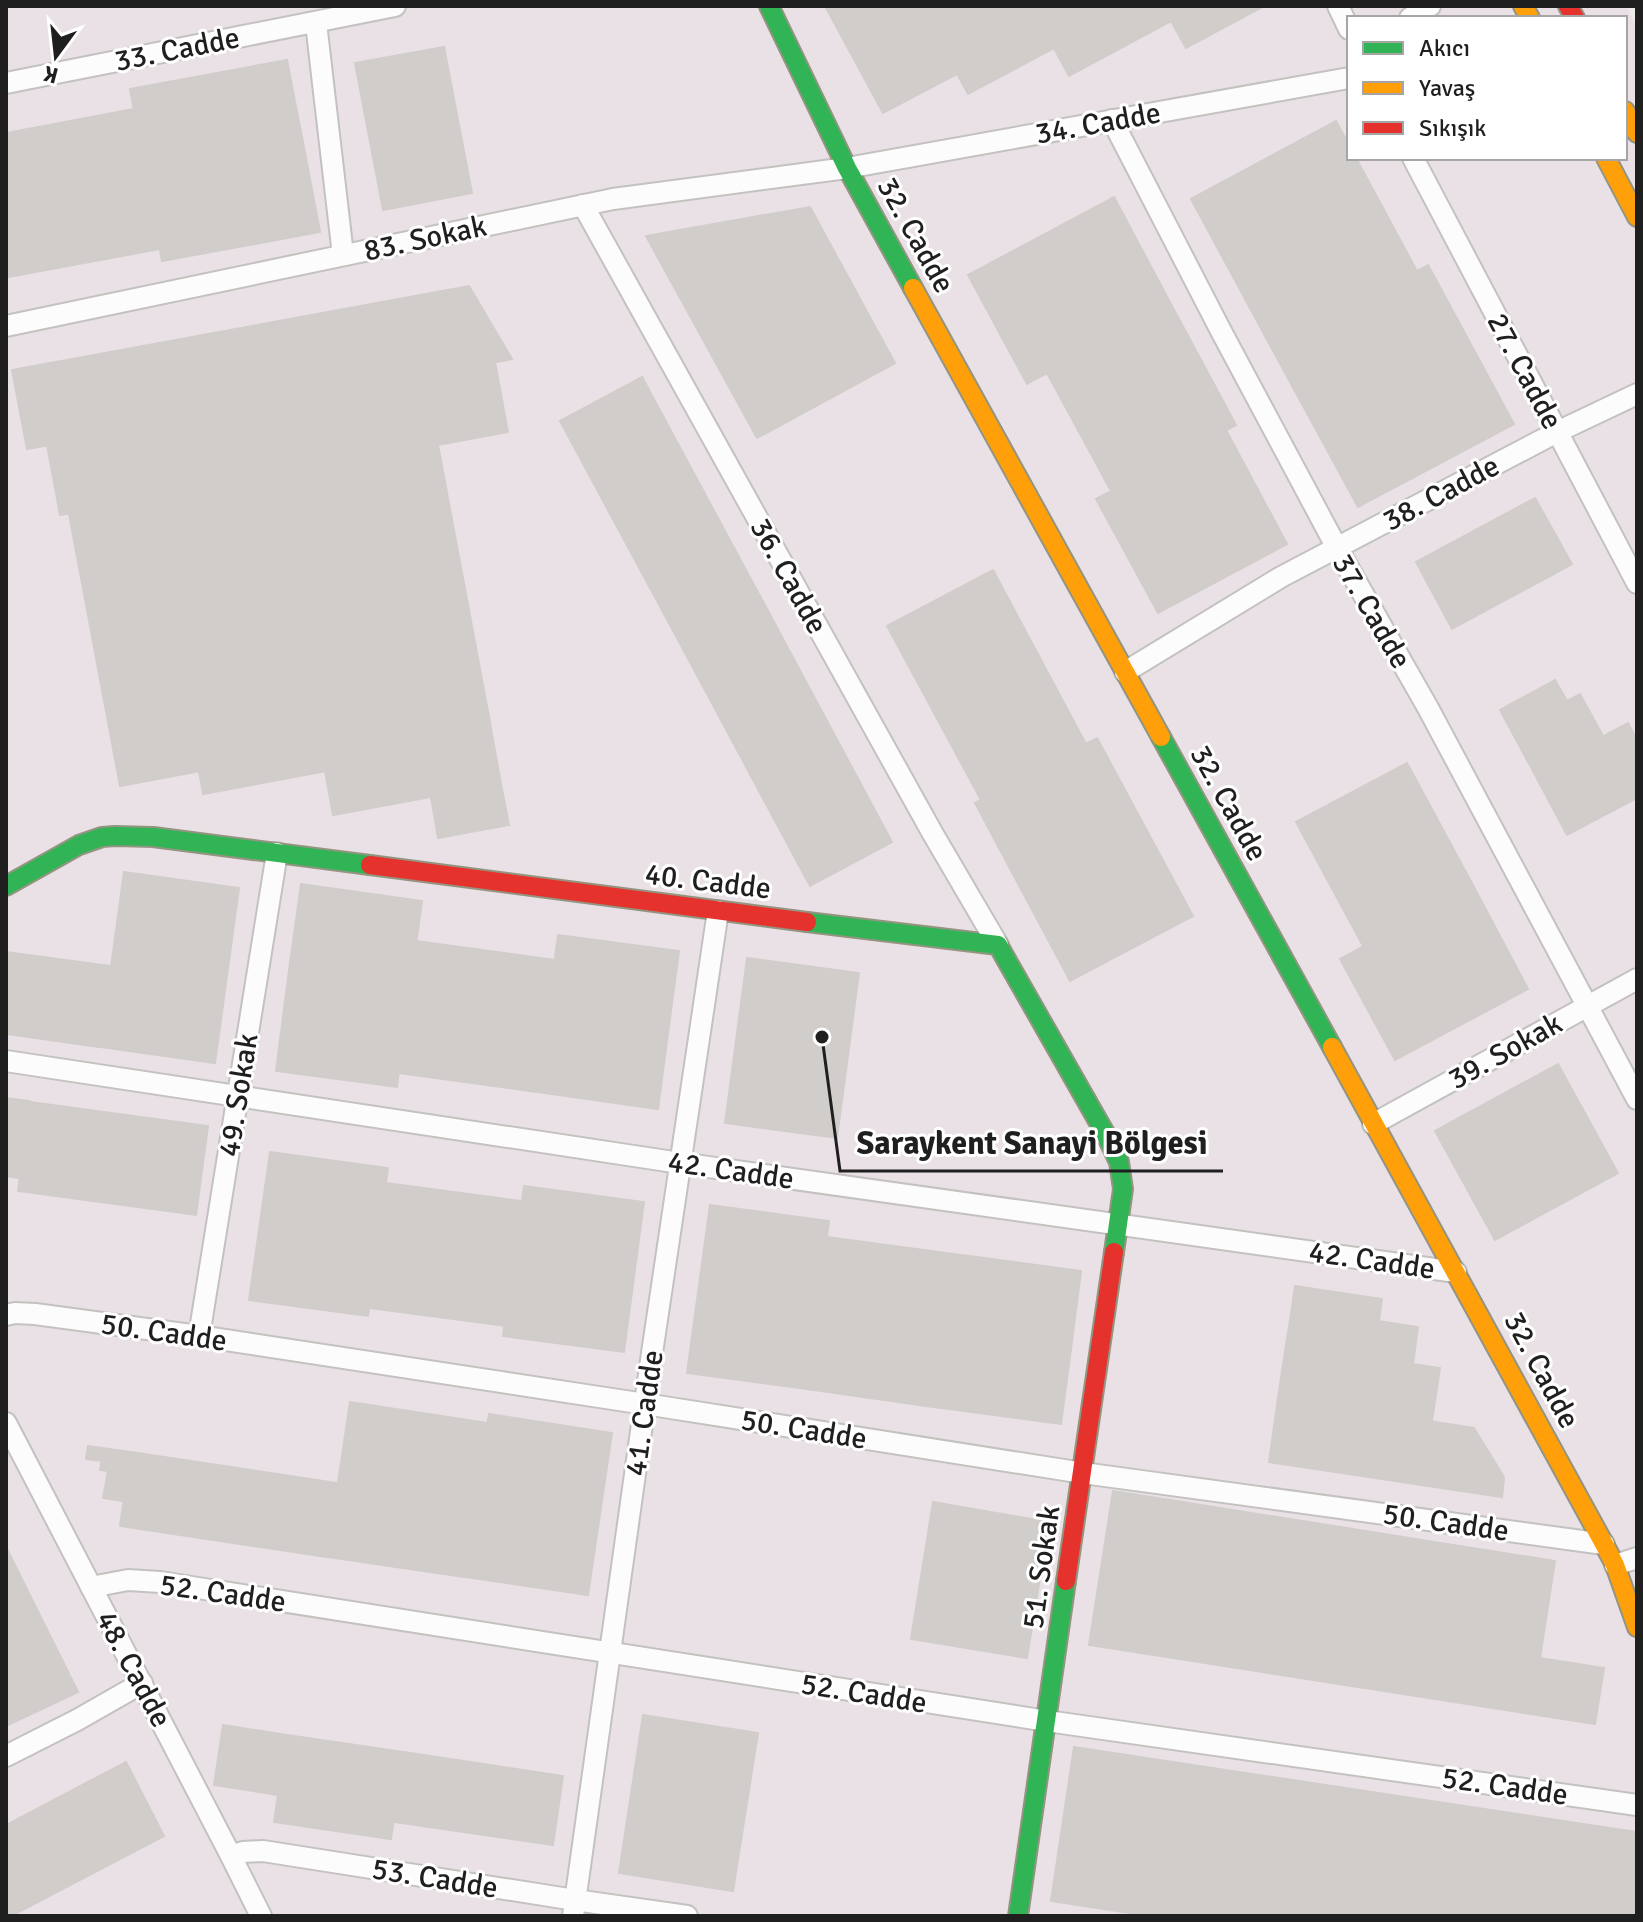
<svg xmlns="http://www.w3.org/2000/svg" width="1643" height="1922" font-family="Signika,sans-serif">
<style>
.industrial{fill:#eae1e6;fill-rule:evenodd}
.building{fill:#d0cdcb;stroke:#d0cdca;stroke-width:2}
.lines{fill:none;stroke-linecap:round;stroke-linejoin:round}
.street-casing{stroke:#c3c2c0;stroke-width:24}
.fast-casing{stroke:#939581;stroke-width:22}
.slow-casing{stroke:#939581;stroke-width:22}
.jam-casing{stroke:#939581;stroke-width:22}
.street{stroke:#fcfcfc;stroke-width:20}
.fast{stroke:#30b455;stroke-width:18}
.slow{stroke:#ff9f0a;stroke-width:18}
.jam{stroke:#e5322d;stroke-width:18}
.labels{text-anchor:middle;stroke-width:6;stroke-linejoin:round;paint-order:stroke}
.street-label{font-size:30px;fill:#1f1f1f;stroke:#fff}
.leader{fill:none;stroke:#1f1f1f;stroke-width:3}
.callout-dot{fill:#1f1f1f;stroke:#fff;stroke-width:3}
.callout-label{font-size:32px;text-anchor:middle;font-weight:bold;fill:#1f1f1f;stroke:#fff;stroke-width:6;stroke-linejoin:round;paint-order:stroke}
</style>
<rect width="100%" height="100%" fill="#edebe8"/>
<path class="industrial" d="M6,6H1627L1637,27V1916H6ZM1349,18H1625V158H1349Z"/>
<g class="building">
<polygon points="825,6 1031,6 1054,48 968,94 957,74 883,113"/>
<polygon points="1031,6 1264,6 1186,48 1171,21 1069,76"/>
<polygon points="444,47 472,193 383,210 355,63"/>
<polygon points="287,60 306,158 149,188 130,89"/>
<polygon points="134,109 160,249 8,277 6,269 6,133"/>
<polygon points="1336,121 1349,145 1349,158 1356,158 1417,271 1272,349 1191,199"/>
<polygon points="306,158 320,232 162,261 149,188"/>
<polygon points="1114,197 1172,306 1027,384 968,275"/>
<polygon points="810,207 895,363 757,438 646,236"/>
<polygon points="1428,265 1514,424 1358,507 1272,349"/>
<polygon points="469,286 512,359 27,449 12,370"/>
<polygon points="1172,306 1236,425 1111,491 1047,373"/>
<polygon points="495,362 508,432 60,515 47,445"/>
<polygon points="642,377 760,596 678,640 560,421"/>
<polygon points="1226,430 1287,544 1158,613 1096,499"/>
<polygon points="438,445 489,717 120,786 69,514"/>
<polygon points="1535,498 1572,564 1452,629 1416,562"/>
<polygon points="993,570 1086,744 981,800 887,626"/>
<polygon points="760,596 892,842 810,886 678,640"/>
<polygon points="1555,680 1567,701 1580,694 1603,736 1534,773 1500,710"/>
<polygon points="489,717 493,740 203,794 199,771"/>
<polygon points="1628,723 1637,740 1637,798 1567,835 1534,773"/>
<polygon points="1097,738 1193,916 1070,981 975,803"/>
<polygon points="493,740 501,784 333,815 325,771"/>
<polygon points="1407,763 1474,887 1363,946 1296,822"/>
<polygon points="501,784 509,825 438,838 431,797"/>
<polygon points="124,872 239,888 215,1063 100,1047"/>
<polygon points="301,884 422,901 409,995 288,978"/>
<polygon points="1474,887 1528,989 1395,1060 1340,959"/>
<polygon points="558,935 679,951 658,1109 537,1092"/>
<polygon points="416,941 555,960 537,1092 398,1073"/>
<polygon points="6,952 111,966 100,1047 6,1034"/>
<polygon points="747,958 859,973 837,1138 725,1123"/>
<polygon points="288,978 409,995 397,1087 276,1071"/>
<polygon points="1558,1064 1618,1173 1495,1240 1435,1131"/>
<polygon points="6,1098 30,1101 19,1178 6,1176"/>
<polygon points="30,1102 208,1126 196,1215 18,1191"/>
<polygon points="270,1152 388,1168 368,1316 249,1300"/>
<polygon points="386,1183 522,1201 505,1326 369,1308"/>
<polygon points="524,1186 644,1202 624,1352 503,1336"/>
<polygon points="710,1205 829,1221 806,1389 687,1373"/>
<polygon points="827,1237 962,1255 941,1408 806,1389"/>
<polygon points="962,1255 1081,1271 1071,1349 951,1333"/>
<polygon points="1295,1286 1382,1299 1379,1321 1292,1308"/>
<polygon points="1292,1308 1418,1327 1413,1364 1286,1345"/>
<polygon points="951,1333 1071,1349 1061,1424 941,1408"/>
<polygon points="1286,1345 1440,1368 1432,1421 1278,1398"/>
<polygon points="1278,1398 1474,1428 1504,1477 1502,1497 1269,1462"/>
<polygon points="350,1402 488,1423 465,1577 327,1557"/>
<polygon points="489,1414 612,1433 588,1595 465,1577"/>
<polygon points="88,1446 131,1452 123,1501 103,1498 108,1471 100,1470 102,1461 86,1459"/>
<polygon points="131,1452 337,1483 327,1557 120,1526"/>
<polygon points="1113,1491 1555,1561 1540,1658 1604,1668 1595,1724 1089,1645"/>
<polygon points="933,1502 1049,1522 1027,1658 911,1639"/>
<polygon points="6,1547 78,1692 6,1726"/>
<polygon points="643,1715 758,1733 733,1891 619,1873"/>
<polygon points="223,1725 287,1735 278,1795 214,1785"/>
<polygon points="287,1735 404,1752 391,1839 274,1822"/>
<polygon points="1074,1747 1637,1832 1637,1902 1635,1916 1149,1916 1051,1901"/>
<polygon points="404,1752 563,1776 553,1845 394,1822"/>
<polygon points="126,1762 164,1836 11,1916 6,1916 6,1825"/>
</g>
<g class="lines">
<g class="street-casing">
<g id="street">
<polyline points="1338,6 1349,29"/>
<polyline points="1410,18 1430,6"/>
<polyline points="316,23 343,255"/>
<polyline points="6,83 395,6"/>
<polyline points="1112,120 1221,331 1337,548 1428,708 1637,1099"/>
<polyline points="1413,158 1637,583"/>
<polyline points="583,205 933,834 998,945"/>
<polyline points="6,326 613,199 847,168 1349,78"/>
<polyline points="1125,672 1281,577 1557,432 1637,394"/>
<polyline points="6,1061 680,1163 1456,1272"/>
<polyline points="1373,1124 1637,979"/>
<polyline points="6,1315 15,1313 35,1314 199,1336 645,1404 1083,1473 1604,1544"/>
<polyline points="199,1336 277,853"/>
<polyline points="6,1423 231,1856 261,1916"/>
<polyline points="1615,1565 1637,1558"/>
<polyline points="91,1587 128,1580 160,1582 1047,1721 1637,1805"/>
<polyline points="6,1756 77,1720 142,1683"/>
<polyline points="231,1856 243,1852 263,1851 575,1900 687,1916"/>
<polyline points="573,1916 652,1353 718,911"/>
</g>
</g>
<g class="fast-casing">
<g id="fast">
<polyline points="769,6 847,168 913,288"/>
<polyline points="1161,737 1332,1047"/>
<polyline points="6,886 79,845 102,837 115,836 153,837 370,865"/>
<polyline points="807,922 998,945 1106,1135 1119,1162 1123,1189 1114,1252"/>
<polyline points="1018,1916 1066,1581"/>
</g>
</g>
<g class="slow-casing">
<g id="slow">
<polyline points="1523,6 1530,18"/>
<polyline points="1625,111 1637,133"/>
<polyline points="1606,158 1637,217"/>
<polyline points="913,288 1161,737"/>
<polyline points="1332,1047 1604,1544 1615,1565 1637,1627"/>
</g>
</g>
<g class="jam-casing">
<g id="jam">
<polyline points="1568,6 1575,18"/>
<polyline points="370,865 807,922"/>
<polyline points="1066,1581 1114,1252"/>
</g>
</g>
<use href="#street" class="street"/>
<use href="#fast" class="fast"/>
<use href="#slow" class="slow"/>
<use href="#jam" class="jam"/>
</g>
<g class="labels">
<g class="street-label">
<text transform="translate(177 49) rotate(-11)" y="10">33. Cadde</text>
<text transform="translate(1098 123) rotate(-10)" y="10">34. Cadde</text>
<text transform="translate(916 235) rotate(61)" y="10">32. Cadde</text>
<text transform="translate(425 238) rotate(-12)" y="10">83. Sokak</text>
<text transform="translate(1525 371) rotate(62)" y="10">27. Cadde</text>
<text transform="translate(1441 493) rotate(-28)" y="10">38. Cadde</text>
<text transform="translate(789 576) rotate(61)" y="10">36. Cadde</text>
<text transform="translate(1372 611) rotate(60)" y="10">37. Cadde</text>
<text transform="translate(1229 803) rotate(61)" y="10">32. Cadde</text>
<text transform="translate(708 881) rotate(7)" y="10">40. Cadde</text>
<text transform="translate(1505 1051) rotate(-29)" y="10">39. Sokak</text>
<text transform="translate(238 1095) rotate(-81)" y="10">49. Sokak</text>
<text transform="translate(731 1170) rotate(8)" y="10">42. Cadde</text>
<text transform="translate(1372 1260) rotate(8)" y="10">42. Cadde</text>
<text transform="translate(164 1332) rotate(8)" y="10">50. Cadde</text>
<text transform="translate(1542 1370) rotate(62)" y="10">32. Cadde</text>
<text transform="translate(644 1413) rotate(-82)" y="10">41. Cadde</text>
<text transform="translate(804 1429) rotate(9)" y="10">50. Cadde</text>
<text transform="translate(1446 1522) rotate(8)" y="10">50. Cadde</text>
<text transform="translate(1041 1567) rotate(-82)" y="10">51. Sokak</text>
<text transform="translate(223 1593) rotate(8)" y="10">52. Cadde</text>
<text transform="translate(134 1669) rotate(62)" y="10">48. Cadde</text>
<text transform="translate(864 1693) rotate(9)" y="10">52. Cadde</text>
<text transform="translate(1505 1786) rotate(8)" y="10">52. Cadde</text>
<text transform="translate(435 1878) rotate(9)" y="10">53. Cadde</text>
</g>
</g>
<path class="leader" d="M822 1037L840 1171H1223"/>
<circle class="callout-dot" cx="822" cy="1037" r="8"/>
<g class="callout-label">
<text x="1032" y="1154">Saraykent Sanayi Bölgesi</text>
</g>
<rect width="1643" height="1922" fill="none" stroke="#1f1f1f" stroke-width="16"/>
<rect x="1347" y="16" width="280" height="144" fill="#ffffff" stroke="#a5a5a5" stroke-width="2"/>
<rect x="1363" y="42" width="40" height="12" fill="#30b455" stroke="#a5a5a5" stroke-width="2"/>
<text x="1419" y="56" font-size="24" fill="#1f1f1f">Akıcı</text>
<rect x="1363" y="82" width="40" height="12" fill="#ff9f0a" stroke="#a5a5a5" stroke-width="2"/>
<text x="1419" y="96" font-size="24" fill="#1f1f1f">Yavaş</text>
<rect x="1363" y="122" width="40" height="12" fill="#e5322d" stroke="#a5a5a5" stroke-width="2"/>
<text x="1419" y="136" font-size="24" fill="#1f1f1f">Sıkışık</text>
<g transform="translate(56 56) rotate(195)" stroke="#ffffff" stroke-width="6" paint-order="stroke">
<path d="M0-6L14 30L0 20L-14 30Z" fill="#1f1f1f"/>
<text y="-12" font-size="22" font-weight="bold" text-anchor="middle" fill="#1f1f1f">K</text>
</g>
</svg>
